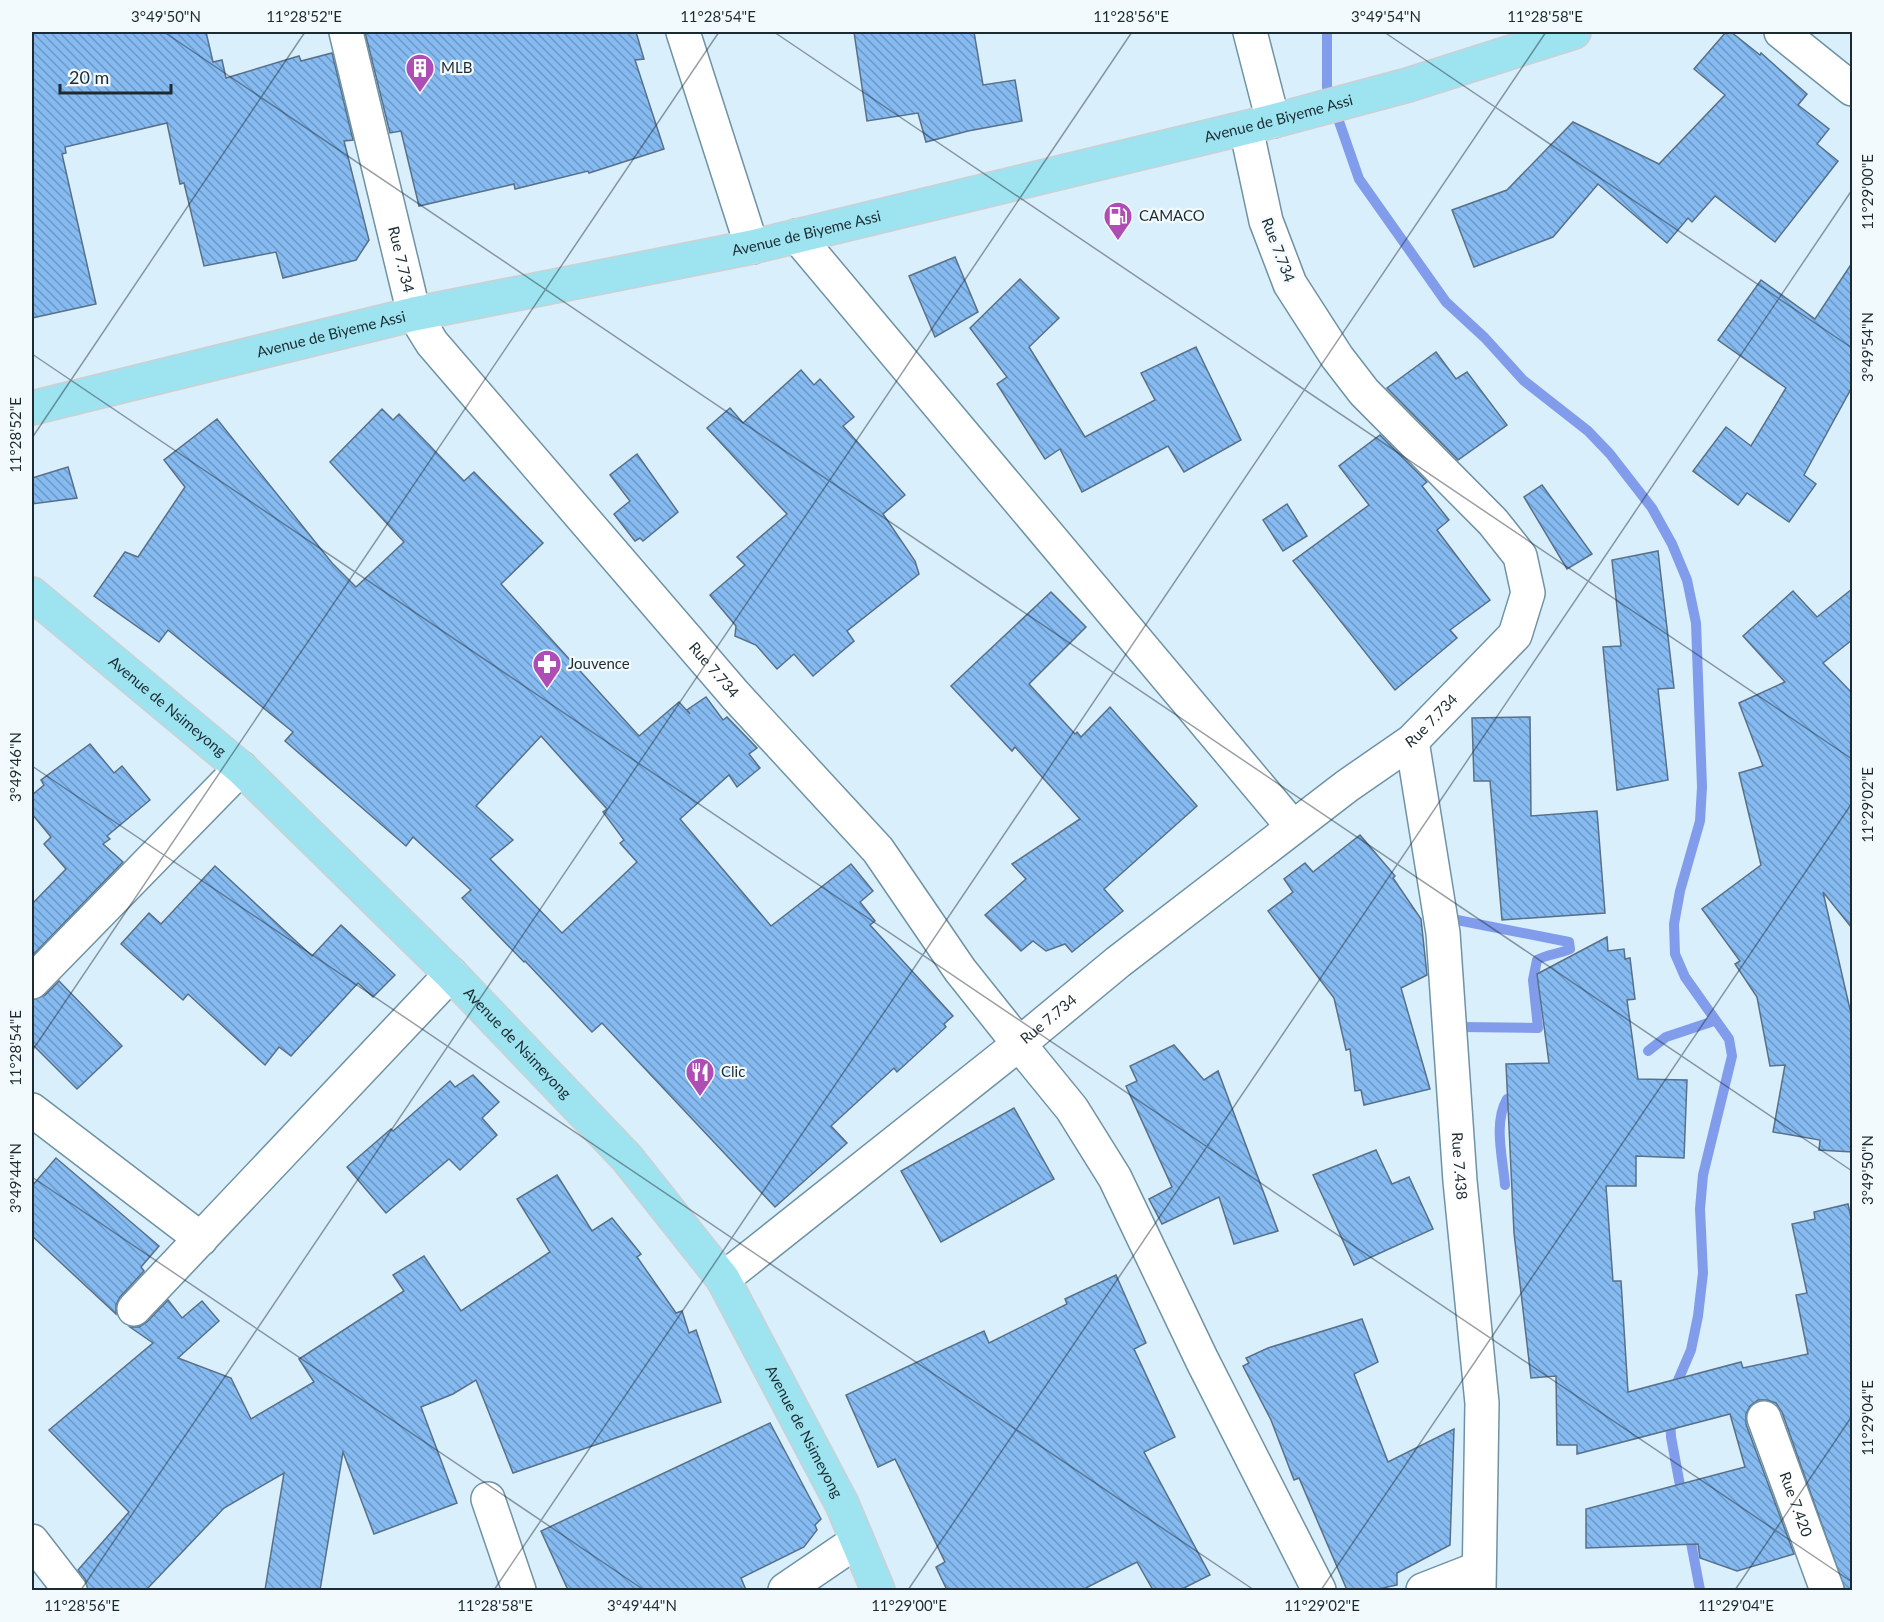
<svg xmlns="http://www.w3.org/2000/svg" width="1884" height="1622" font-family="Lato,sans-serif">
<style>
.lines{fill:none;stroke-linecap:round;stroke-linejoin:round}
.stream{stroke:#809ceb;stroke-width:10}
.building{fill:url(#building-back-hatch);stroke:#587088;stroke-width:1.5;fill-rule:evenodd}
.minor-casing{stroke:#6f92a4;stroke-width:36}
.major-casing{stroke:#cdd0d2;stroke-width:36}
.minor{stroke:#fff;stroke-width:33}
.major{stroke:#9ee3f0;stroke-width:33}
.ticks{fill:none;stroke:#1c2b32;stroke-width:1.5;stroke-opacity:0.45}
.labels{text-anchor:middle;stroke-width:4.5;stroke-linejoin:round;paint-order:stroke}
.poi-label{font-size:15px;fill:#1c2b32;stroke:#f2fafd;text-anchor:start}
.street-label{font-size:15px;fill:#1c2b32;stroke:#f2fafd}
.neatline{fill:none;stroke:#1c2b32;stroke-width:2}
.ticks-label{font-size:15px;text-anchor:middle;fill:#1c2b32}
</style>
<defs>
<pattern id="building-back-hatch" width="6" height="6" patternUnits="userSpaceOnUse" patternTransform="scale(1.5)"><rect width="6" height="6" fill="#86bbf2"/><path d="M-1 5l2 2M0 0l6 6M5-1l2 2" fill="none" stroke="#6d98c5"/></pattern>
</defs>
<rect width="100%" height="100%" fill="#d9effb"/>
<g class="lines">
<g class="stream">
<polyline points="1327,32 1327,87 1359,179 1446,302 1485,338 1523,380 1588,431 1610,454 1652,508 1672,544 1687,580 1696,623 1702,787 1700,821 1680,891 1674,924 1675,954 1685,977 1729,1039 1732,1056 1703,1175 1700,1209 1703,1273 1698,1316 1691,1350 1673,1392"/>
<path d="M1447,918L1569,942L1570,949C1559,954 1548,954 1537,960L1533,980L1538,1028L1460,1027"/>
<polyline points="1648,1051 1666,1037 1714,1021"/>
<path d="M1505,1185C1503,1159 1493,1123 1507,1099L1520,1103"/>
<polyline points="1670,1417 1671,1437 1682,1496"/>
<polyline points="1689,1532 1700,1590"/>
</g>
</g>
<g class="building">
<polygon points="32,32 206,32 213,62 222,60 226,78 299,56 301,61 332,53 353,140 344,141 369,240 356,260 283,278 276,252 204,266 184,183 180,184 167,123 65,147 66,153 62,154 96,304 32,318"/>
<polygon points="365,32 636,32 644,59 635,60 664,149 589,173 588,171 515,189 514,184 419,206 401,131 390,133"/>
<polygon points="854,32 974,32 983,85 1015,80 1022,121 968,131 926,142 918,113 867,121"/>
<polygon points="1726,32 1731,32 1760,55 1761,53 1807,94 1798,105 1829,129 1817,144 1838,161 1775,242 1715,196 1692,222 1688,218 1667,243 1598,184 1553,237 1474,267 1452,210 1507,190 1573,122 1659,164 1725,95 1694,69"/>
<polygon points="955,257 978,312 935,337 909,276"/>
<polygon points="1852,263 1852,387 1804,475 1816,484 1789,522 1747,493 1738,505 1693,471 1726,427 1751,446 1786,388 1718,340 1761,280 1815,319"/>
<polygon points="1020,279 1059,318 1029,347 1085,437 1155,400 1141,373 1196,347 1241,440 1184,472 1168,446 1082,492 1060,449 1045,459 997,384 1007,377 970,328"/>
<polygon points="1436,352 1456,379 1467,372 1507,425 1458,460 1387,388"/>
<polygon points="801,370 814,385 820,379 854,417 843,426 905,495 883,514 915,561 919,574 847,631 854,641 813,676 794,654 777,669 756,645 735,636 736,626 710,595 745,565 737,557 787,514 707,428 730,408 743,423"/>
<path d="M382,409L393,420L399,414L464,481L474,472L543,543L501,584L639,736L679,702L690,714L687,710L706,697L723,720L727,717L757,748L749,754L760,768L737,787L729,775L680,819L771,926L851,864L873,891L860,902L875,921L870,925L953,1016L944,1024L946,1027L897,1072L894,1068L831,1126L847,1143L775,1207L602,1023L592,1032L525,961L524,962L462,898L471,890L413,837L406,846L285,741L293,732L168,630L159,642L94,596L125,552L138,557L185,487L164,460L217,419L332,563L356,587L404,542L330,462ZM541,736L607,809L603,812L624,840L620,843L637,862L562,933L490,859L513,840L476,806Z"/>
<polygon points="1380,435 1427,482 1422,486 1449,520 1437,530 1490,600 1450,630 1457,638 1395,690 1293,561 1369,505 1339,466"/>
<polygon points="637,454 678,512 643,541 640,538 635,541 614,514 630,501 610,475"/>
<polygon points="68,467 77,498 32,504 32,478"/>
<polygon points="1542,485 1592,554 1567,569 1524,497"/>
<polygon points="1287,504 1307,536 1283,551 1263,520"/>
<polygon points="1658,551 1674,688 1658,689 1668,780 1617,790 1603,647 1621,646 1612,560"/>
<polygon points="1852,589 1852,640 1823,663 1852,693 1852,928 1823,892 1852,1018 1852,1152 1819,1150 1820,1140 1773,1132 1785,1065 1770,1066 1757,997 1735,964 1740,961 1702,909 1761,865 1739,773 1763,766 1739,703 1785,682 1743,636 1793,591 1817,617"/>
<polygon points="1051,592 1086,627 1029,684 1075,734 1077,732 1081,737 1110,707 1197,806 1104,889 1123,911 1072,952 1065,944 1046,951 1033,941 1021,951 985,915 1026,879 1012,864 1080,819 1015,747 1012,751 951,686"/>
<polygon points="1530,717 1531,816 1597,811 1605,913 1502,920 1490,781 1474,781 1472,718"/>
<polygon points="90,744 114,773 122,766 150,800 107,836 110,839 103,844 123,862 32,956 32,904 66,869 44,844 51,837 32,814 32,795 44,785 41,780"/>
<polygon points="1360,835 1395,876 1393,878 1421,919 1427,975 1401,988 1430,1089 1364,1105 1361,1090 1355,1091 1350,1049 1346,1050 1334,998 1268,911 1293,892 1284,879 1305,863 1313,872"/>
<polygon points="215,866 312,956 341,925 395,975 373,997 358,983 291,1056 279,1047 265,1065 188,994 183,1000 121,944 149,913 161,924"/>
<polygon points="1607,937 1608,951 1624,949 1625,959 1630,958 1635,999 1627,1000 1638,1079 1687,1080 1684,1158 1636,1156 1636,1186 1606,1186 1613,1281 1621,1281 1628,1392 1741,1362 1743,1368 1808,1354 1796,1295 1807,1293 1792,1224 1815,1219 1814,1212 1848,1204 1852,1222 1852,1590 1845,1590 1782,1412 1776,1403 1767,1400 1758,1400 1750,1406 1746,1414 1746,1424 1794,1554 1737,1571 1700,1558 1698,1544 1586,1548 1586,1509 1745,1467 1730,1414 1577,1454 1577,1445 1557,1445 1556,1376 1531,1378 1514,1233 1506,1064 1549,1063 1537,974"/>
<polygon points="59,981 122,1046 77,1089 32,1044 32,1000 45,995"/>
<polygon points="1174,1045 1204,1080 1218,1071 1278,1231 1234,1244 1219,1197 1162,1224 1149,1199 1172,1187 1126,1086 1137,1081 1130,1066"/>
<polygon points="473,1075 499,1102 482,1118 497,1135 460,1170 449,1159 386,1213 347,1167 391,1129 393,1131 450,1081 455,1087"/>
<polygon points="1014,1108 1054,1179 941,1242 901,1171"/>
<polygon points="1376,1150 1392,1184 1409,1177 1433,1229 1354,1265 1313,1175"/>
<polygon points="56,1158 159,1246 141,1267 144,1271 120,1297 116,1305 116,1314 32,1236 32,1186"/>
<polygon points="557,1175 592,1231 612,1218 641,1254 637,1257 676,1313 682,1311 689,1333 696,1330 721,1402 513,1473 476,1380 453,1394 421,1407 457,1503 374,1534 343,1452 320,1590 265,1590 284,1473 224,1508 146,1590 88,1590 85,1579 78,1570 129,1512 49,1430 153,1343 130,1327 139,1327 147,1322 168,1300 182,1318 202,1301 219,1321 178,1358 231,1378 251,1419 314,1382 299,1359 404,1291 393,1275 424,1256 461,1311 550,1252 517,1199"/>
<polygon points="1116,1275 1146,1343 1134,1349 1175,1437 1144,1452 1210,1575 1180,1590 1153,1590 1137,1562 1082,1590 947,1590 936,1567 945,1562 895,1459 878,1467 846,1395 984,1331 989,1343 1067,1304 1065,1299"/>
<polygon points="1362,1319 1378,1362 1354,1374 1388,1462 1454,1429 1450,1545 1397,1573 1397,1585 1374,1590 1347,1590 1299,1478 1294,1480 1271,1420 1243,1366 1249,1363 1246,1358 1268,1348"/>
<polygon points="770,1423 821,1519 815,1525 817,1530 804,1547 741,1578 746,1590 568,1590 541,1531"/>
</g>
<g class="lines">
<g class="minor-casing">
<g id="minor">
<path id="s1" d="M346,32L414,314L432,343L736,696L878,850L960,970L1019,1044L1118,962L1347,786L1412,741L1515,635L1528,593L1520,556L1493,522L1364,392L1337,357L1290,284L1266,221L1246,128"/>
<polyline points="683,32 752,247"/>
<polyline points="1250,32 1273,121"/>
<polyline points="1781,32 1852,89"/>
<polyline points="797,236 1293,827"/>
<path id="s2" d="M1412,741L1443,933L1460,1181L1482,1403L1479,1590"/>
<polyline points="32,982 241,768"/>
<polyline points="32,1110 201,1239"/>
<polyline points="723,1279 1019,1044 1072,1109 1115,1178 1202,1360 1319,1590"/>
<polyline points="134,1309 451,974"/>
<path id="s3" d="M1764,1418L1827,1590"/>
<polyline points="488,1499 519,1590"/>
<polyline points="32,1541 70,1590"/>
<polyline points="785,1590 857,1541"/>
<polyline points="1423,1590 1477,1569"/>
</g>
</g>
<g class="major-casing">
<g id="major">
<path id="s4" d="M32,408L414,314L752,247L1273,121L1408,85L1574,32"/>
<path id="s5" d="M32,594L241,768L451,974L627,1158L723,1279L842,1504L878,1590"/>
</g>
</g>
<use href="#minor" class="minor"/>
<use href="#major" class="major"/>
</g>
<path class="ticks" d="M164,32L1852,1171M774,32L1852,759M1384,32L1852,348M32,354L1852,1582M32,438L305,32M32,766L1254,1590M32,1051L719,32M32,1177L644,1590M32,1589L34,1590M81,1590L1132,32M494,1590L1546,32M908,1590L1852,190M1321,1590L1852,803M1735,1590L1852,1416"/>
<defs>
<g id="building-pin" transform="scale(1.5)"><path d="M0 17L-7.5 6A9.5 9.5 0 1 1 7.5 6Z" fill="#ae4db4" stroke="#f2fafd"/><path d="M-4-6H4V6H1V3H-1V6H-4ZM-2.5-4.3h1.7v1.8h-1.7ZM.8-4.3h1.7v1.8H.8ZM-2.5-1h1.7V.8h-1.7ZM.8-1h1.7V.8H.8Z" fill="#fff"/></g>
<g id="fuel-pin" transform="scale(1.5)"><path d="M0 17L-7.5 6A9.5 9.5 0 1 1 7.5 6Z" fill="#ae4db4" stroke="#f2fafd"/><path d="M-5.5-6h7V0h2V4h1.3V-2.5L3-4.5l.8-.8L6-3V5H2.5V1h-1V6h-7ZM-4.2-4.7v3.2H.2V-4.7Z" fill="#fff"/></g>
<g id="pharmacy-pin" transform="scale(1.5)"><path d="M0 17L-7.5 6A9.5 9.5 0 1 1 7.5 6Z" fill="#ae4db4" stroke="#f2fafd"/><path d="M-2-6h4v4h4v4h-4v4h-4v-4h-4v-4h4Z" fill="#fff"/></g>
<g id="restaurant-pin" transform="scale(1.5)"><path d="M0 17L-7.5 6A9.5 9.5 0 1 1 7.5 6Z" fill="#ae4db4" stroke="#f2fafd"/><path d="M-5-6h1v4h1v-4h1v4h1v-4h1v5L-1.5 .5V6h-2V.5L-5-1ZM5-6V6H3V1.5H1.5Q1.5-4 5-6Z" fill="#fff"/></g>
</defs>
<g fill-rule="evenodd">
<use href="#building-pin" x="420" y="68"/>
<use href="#fuel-pin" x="1118" y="216"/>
<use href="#pharmacy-pin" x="547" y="664"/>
<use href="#restaurant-pin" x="700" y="1072"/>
</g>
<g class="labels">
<g class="poi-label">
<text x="441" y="73">MLB</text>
<text x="1139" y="221">CAMACO</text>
<text x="568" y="669">Jouvence</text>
<text x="721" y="1077">Clic</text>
</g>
<g class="street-label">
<text dy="5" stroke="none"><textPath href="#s4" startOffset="1280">Avenue de Biyeme Assi</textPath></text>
<text dy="5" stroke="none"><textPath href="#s4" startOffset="794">Avenue de Biyeme Assi</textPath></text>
<text transform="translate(1278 250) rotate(69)" y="5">Rue 7.734</text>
<text dy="5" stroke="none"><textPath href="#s1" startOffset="234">Rue 7.734</textPath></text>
<text dy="5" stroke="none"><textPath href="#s4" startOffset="308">Avenue de Biyeme Assi</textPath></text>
<text dy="5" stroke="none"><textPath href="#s1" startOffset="756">Rue 7.734</textPath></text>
<text dy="5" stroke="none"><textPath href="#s5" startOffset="176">Avenue de Nsimeyong</textPath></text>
<text dy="5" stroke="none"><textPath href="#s1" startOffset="1764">Rue 7.734</textPath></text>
<text dy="5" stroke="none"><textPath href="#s1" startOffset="1278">Rue 7.734</textPath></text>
<text dy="5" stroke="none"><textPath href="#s5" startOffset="662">Avenue de Nsimeyong</textPath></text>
<text dy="5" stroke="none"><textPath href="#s2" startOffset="428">Rue 7.438</textPath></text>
<text dy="5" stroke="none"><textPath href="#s5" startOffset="1148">Avenue de Nsimeyong</textPath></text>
<text dy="5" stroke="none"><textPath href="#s3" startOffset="92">Rue 7.420</textPath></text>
</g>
</g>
<rect width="1884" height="1622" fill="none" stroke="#f2fafd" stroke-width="66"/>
<path d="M60 84v9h111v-9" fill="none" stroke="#1c2b32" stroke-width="3"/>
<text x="69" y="84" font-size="18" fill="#1c2b32" stroke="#f2fafd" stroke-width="4.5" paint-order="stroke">20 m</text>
<rect x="33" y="33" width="1818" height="1556" class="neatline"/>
<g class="ticks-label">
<text x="166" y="22">3°49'50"N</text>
<text x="304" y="22">11°28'52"E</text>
<text x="718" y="22">11°28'54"E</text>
<text x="1131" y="22">11°28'56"E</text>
<text x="1386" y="22">3°49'54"N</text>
<text x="1545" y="22">11°28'58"E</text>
<text transform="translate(1868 192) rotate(-90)" y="5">11°29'00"E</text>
<text transform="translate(1868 347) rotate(-90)" y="5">3°49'54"N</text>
<text transform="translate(16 435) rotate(-90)" y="5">11°28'52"E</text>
<text transform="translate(16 767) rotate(-90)" y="5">3°49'46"N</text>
<text transform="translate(1868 805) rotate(-90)" y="5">11°29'02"E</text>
<text transform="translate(16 1048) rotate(-90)" y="5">11°28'54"E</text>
<text transform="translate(1868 1170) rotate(-90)" y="5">3°49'50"N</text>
<text transform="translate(16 1178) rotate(-90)" y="5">3°49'44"N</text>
<text transform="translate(1868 1418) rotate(-90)" y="5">11°29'04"E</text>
<text x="82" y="1611">11°28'56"E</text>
<text x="495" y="1611">11°28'58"E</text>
<text x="642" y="1611">3°49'44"N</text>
<text x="909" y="1611">11°29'00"E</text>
<text x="1322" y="1611">11°29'02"E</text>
<text x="1736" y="1611">11°29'04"E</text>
</g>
</svg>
